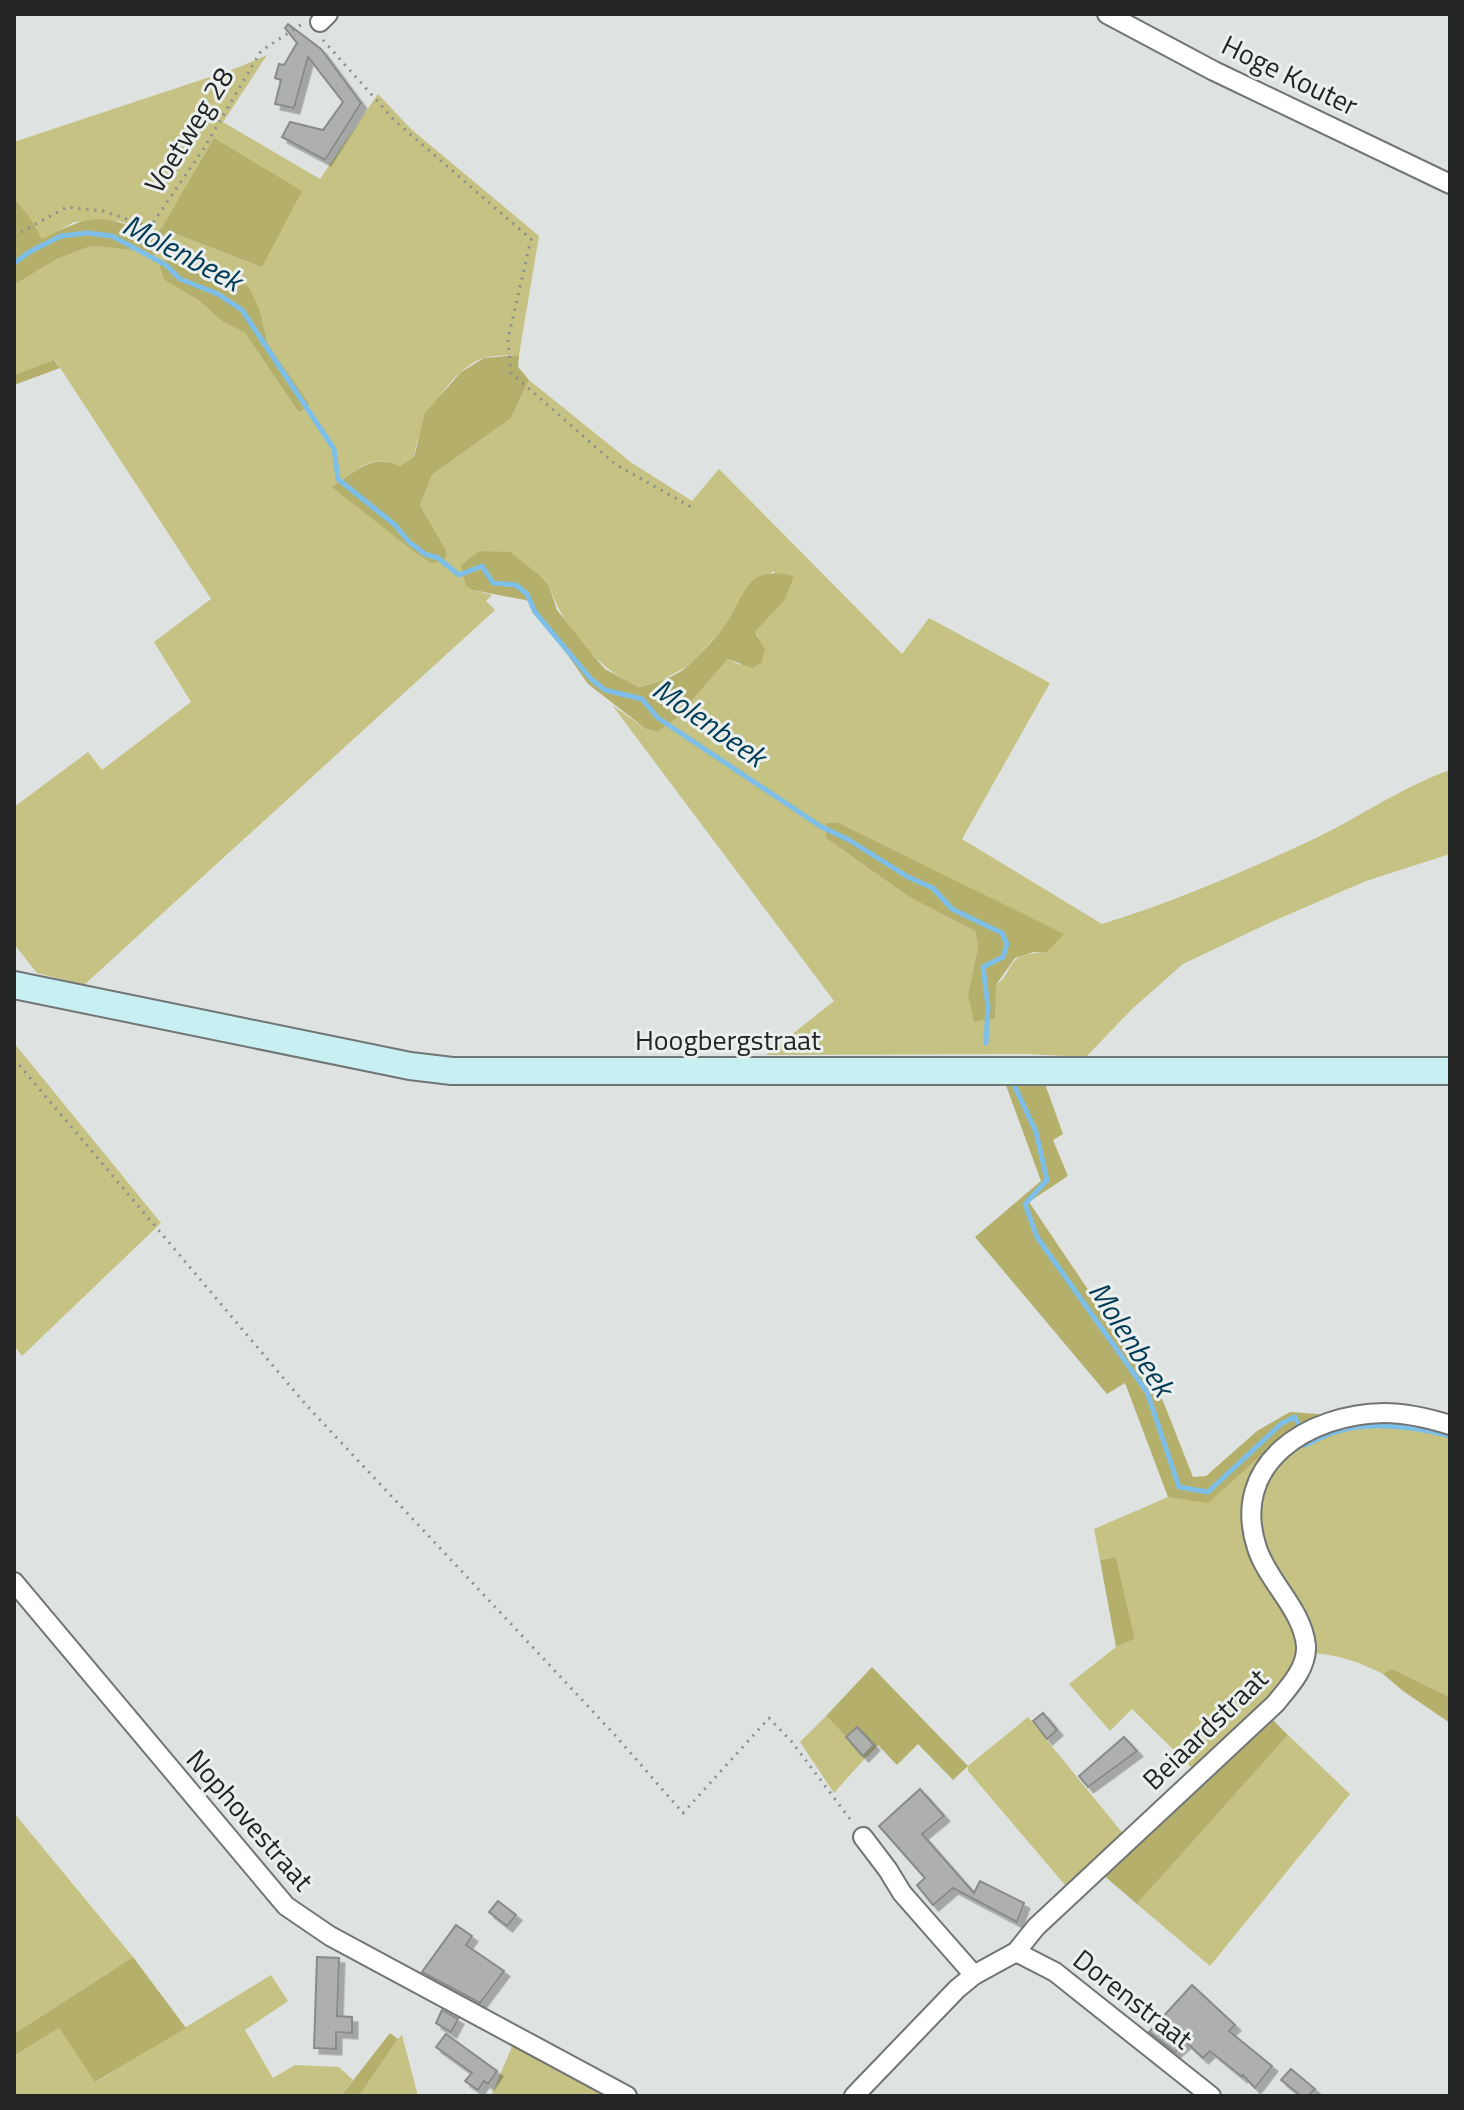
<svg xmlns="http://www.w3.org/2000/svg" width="1464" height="2110" font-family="'Titillium Web',sans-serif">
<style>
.green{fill:#c5c283;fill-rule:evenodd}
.forest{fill:#b4b06c}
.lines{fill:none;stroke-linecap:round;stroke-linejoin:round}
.stream{stroke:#7dbfe8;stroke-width:5}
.building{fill:#aeb0ad;stroke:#898b88;stroke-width:2;filter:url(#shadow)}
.street-casing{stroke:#717574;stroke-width:22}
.secondary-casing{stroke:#717574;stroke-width:30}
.path{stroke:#8b8f8d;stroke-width:3;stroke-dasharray:2 6;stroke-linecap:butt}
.street{stroke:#fff;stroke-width:18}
.secondary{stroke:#c8eff2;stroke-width:26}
.labels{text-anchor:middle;stroke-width:6;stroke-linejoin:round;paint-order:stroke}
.street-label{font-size:28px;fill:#232524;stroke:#ebf0ee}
.water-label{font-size:30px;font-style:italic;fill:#023b56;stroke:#ebf0ee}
</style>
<defs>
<filter id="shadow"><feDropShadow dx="5.5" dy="5.5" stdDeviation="0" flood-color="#0004"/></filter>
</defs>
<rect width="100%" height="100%" fill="#dee3e1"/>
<g class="green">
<path d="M267,55L223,122L320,179L378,94L411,129L539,236L519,355C508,356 497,355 487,357C451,366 419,423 414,457L400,466C373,451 355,472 333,487L418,555L433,564L446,550L420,505L432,475L511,418L529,380L632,463L692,501L719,469L902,654L929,618L1050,683L962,839L1102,924C1176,901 1248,870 1318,837C1363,815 1404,786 1450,770V854L1366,881L1269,923L1183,964L1132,1009L1086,1057L1026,1054L766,1055L834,1001L612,705L646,729L658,732L677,718L728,659L740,665L759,637L755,632L784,601L774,571L749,585L723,629L688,666L660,681L638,687C597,668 564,629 549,586L473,590L492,595L486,601L495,610L84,985L37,973L14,944V807L88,752L102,770L191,702L154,642L211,599L55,360L14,375V285L57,259L91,246L144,251L173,233L262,267L163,226L155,234L119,221L74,222L42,240L29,216L14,198V142L237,68ZM173,260L260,311L268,344L310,406L299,413L245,333L223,322L198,300L164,280ZM839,823L1063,934L1046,953C1001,952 1017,973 994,986C987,990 976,991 968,994L978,947L975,931L909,897L826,838V824Z"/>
<polygon points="14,1043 161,1223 22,1356 14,1346"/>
<path d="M1385,1420L1450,1430V1697L1392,1669L1383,1674C1359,1662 1339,1655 1313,1653L1260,1542L1257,1512L1261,1487L1292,1449L1347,1424Z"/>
<polygon points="1274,1444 1246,1499 1296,1633 1298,1653 1292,1675 1195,1771 1132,1709 1110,1731 1069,1684 1116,1647 1135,1639 1116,1557 1100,1560 1094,1529 1168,1497 1208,1502"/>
<polygon points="826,1716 866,1757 834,1793 800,1742"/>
<polygon points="1028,1717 1125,1836 1065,1885 968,1771 968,1766"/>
<polygon points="1288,1735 1350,1794 1210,1966 1137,1904"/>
<polygon points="14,1813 133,1957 14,2034"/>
<polygon points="271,1975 288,2001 245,2030 273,2078 295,2065 339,2067 353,2080 341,2096 14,2096 14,2056 59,2028 96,2082"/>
<polygon points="402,2035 418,2096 359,2096 398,2039"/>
<polygon points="516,2037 623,2096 491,2096"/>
</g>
<g class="forest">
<path d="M214,138L302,191L262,267L173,233L152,257L144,251L91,246L57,259L14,285V198L29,216L42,239C95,212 100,215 155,234L163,226Z"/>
<polygon points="173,260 190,269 238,278 249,287 260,311 268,344 310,405 299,413 245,333 223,322 198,300 164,280 159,262"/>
<path d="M519,355L518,367L529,380L511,418L432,475L420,505L446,550V558L433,564L418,555L332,487C356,472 372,452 400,466L414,457L425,413L461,372L484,358Z"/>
<polygon points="54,360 60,368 14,385 14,375"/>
<path d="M479,551L510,552L539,575L549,586L557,610L591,653L605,669L638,687C656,683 676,677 689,665C699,655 715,639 723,628C746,597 744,563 794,576L784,601L755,632L765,650L761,663L752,668L728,659L677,718L658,732L646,729L588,684L530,601L473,590L466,586L461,565Z"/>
<polygon points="826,823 839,823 1064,934 1046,953 1034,952 1015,958 996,985 995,1018 974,1022 968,994 978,947 975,931 909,897 826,838"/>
<polygon points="1004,1080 1044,1081 1063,1134 1053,1140 1068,1176 1029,1202 1163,1401 1193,1477 1206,1476 1257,1431 1290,1412 1319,1414 1320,1420 1274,1444 1208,1503 1168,1497 1125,1383 1107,1394 975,1237 1041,1181"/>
<polygon points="1116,1557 1135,1639 1116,1647 1100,1560"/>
<polygon points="872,1667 968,1766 953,1780 918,1744 897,1765 878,1745 866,1757 826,1716"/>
<polygon points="1392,1669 1450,1697 1450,1723 1403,1691 1383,1674"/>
<polygon points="1271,1718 1288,1735 1137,1904 1102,1874"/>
<polygon points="133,1957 186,2028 95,2082 59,2028 14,2056 14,2034"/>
<polygon points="390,2033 398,2039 359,2096 341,2096"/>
</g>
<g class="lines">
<g class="stream">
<polyline points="14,263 31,251 61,236 87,233 112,236 166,265 180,279 218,294 242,310 334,449 338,479 395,525 409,542 425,554 438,558 459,575 482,566 493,583 516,585 527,594 535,612 591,679 605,690 642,699 658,718 820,826 849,840 908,877 933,888 952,909 1002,933 1007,944 1003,957 983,967 988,1006 986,1043"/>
<polyline points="1015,1087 1036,1132 1047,1180 1025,1204 1037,1237 1147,1392 1179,1487 1208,1492 1282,1423 1295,1417 1299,1425"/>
<path d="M1305,1445C1315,1441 1324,1435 1335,1432C1370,1421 1415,1427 1450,1436"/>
</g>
</g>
<g class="building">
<polygon points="288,24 321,49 361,103 325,160 282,137 290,122 323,130 343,102 308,57 294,108 275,104 281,80 275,78 279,64 284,65 297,43 285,28"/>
<polygon points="1043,1713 1057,1730 1047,1739 1033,1721"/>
<polygon points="857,1727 874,1745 863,1756 846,1737"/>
<polygon points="1124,1737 1137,1751 1088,1787 1079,1776"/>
<polygon points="920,1789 944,1816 922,1834 974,1893 980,1881 1024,1903 1017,1922 953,1888 933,1905 917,1885 925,1878 879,1826"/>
<polygon points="498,1901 516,1915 507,1926 489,1912"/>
<polygon points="456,1925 472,1936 466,1945 504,1971 480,2003 422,1972"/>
<polygon points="317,1957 339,1958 337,2016 352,2017 352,2033 336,2032 336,2049 314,2048"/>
<polygon points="1192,1985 1235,2025 1229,2031 1272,2066 1255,2088 1243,2075 1242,2077 1210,2051 1203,2058 1186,2042 1175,2052 1149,2032"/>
<polygon points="442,2010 458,2019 451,2032 436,2023"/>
<polygon points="446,2034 497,2071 488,2084 484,2081 478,2090 465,2081 472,2073 436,2047"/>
<polygon points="1291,2069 1315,2089 1308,2096 1301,2096 1281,2080"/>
</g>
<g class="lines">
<g class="street-casing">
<g id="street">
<polyline points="1107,14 1214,71 1450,184"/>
<polyline points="320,22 328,14"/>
<polyline points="14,1582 286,1906 330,1936 627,2096"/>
<polyline points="863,1837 888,1870 902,1893 974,1975"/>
<polyline points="1016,1952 1055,1972 1211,2096"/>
<path d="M854,2096L957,1989L974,1975L1016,1952L1036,1927L1275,1704C1288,1688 1307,1669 1306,1646C1303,1610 1268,1582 1257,1548C1229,1463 1309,1414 1384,1413C1407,1413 1428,1418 1450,1425"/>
</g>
</g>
<g class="secondary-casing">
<polyline id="secondary" points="14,985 410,1066 452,1071 1450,1071"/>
</g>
<g class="path">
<polyline points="323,40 395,121 531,239 508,339 511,373 615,464 691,507"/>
<polyline points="14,236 67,207 103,211 150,227 204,148 261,51 302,24"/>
<polyline points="14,1059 307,1406 614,1734 683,1813 769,1718 792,1742 853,1823"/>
</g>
<use href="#street" class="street"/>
<use href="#secondary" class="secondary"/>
</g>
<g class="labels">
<g class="street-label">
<text transform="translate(1290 75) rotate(26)" y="10">Hoge Kouter</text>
<text transform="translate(189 130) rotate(-58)" y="10">Voetweg 28</text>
<text x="728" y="1050">Hoogbergstraat</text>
<text transform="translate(1205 1729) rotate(-44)" y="10">Beiaardstraat</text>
<text transform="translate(250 1820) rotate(49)" y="10">Nophovestraat</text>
<text transform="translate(1133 1999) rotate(38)" y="10">Dorenstraat</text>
</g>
<g class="water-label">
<text transform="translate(182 253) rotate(28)" y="10">Molenbeek</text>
<text transform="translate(709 723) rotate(35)" y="10">Molenbeek</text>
<text transform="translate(1131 1339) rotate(57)" y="10">Molenbeek</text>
</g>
</g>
<rect width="1464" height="2110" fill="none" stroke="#232524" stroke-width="32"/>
</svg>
